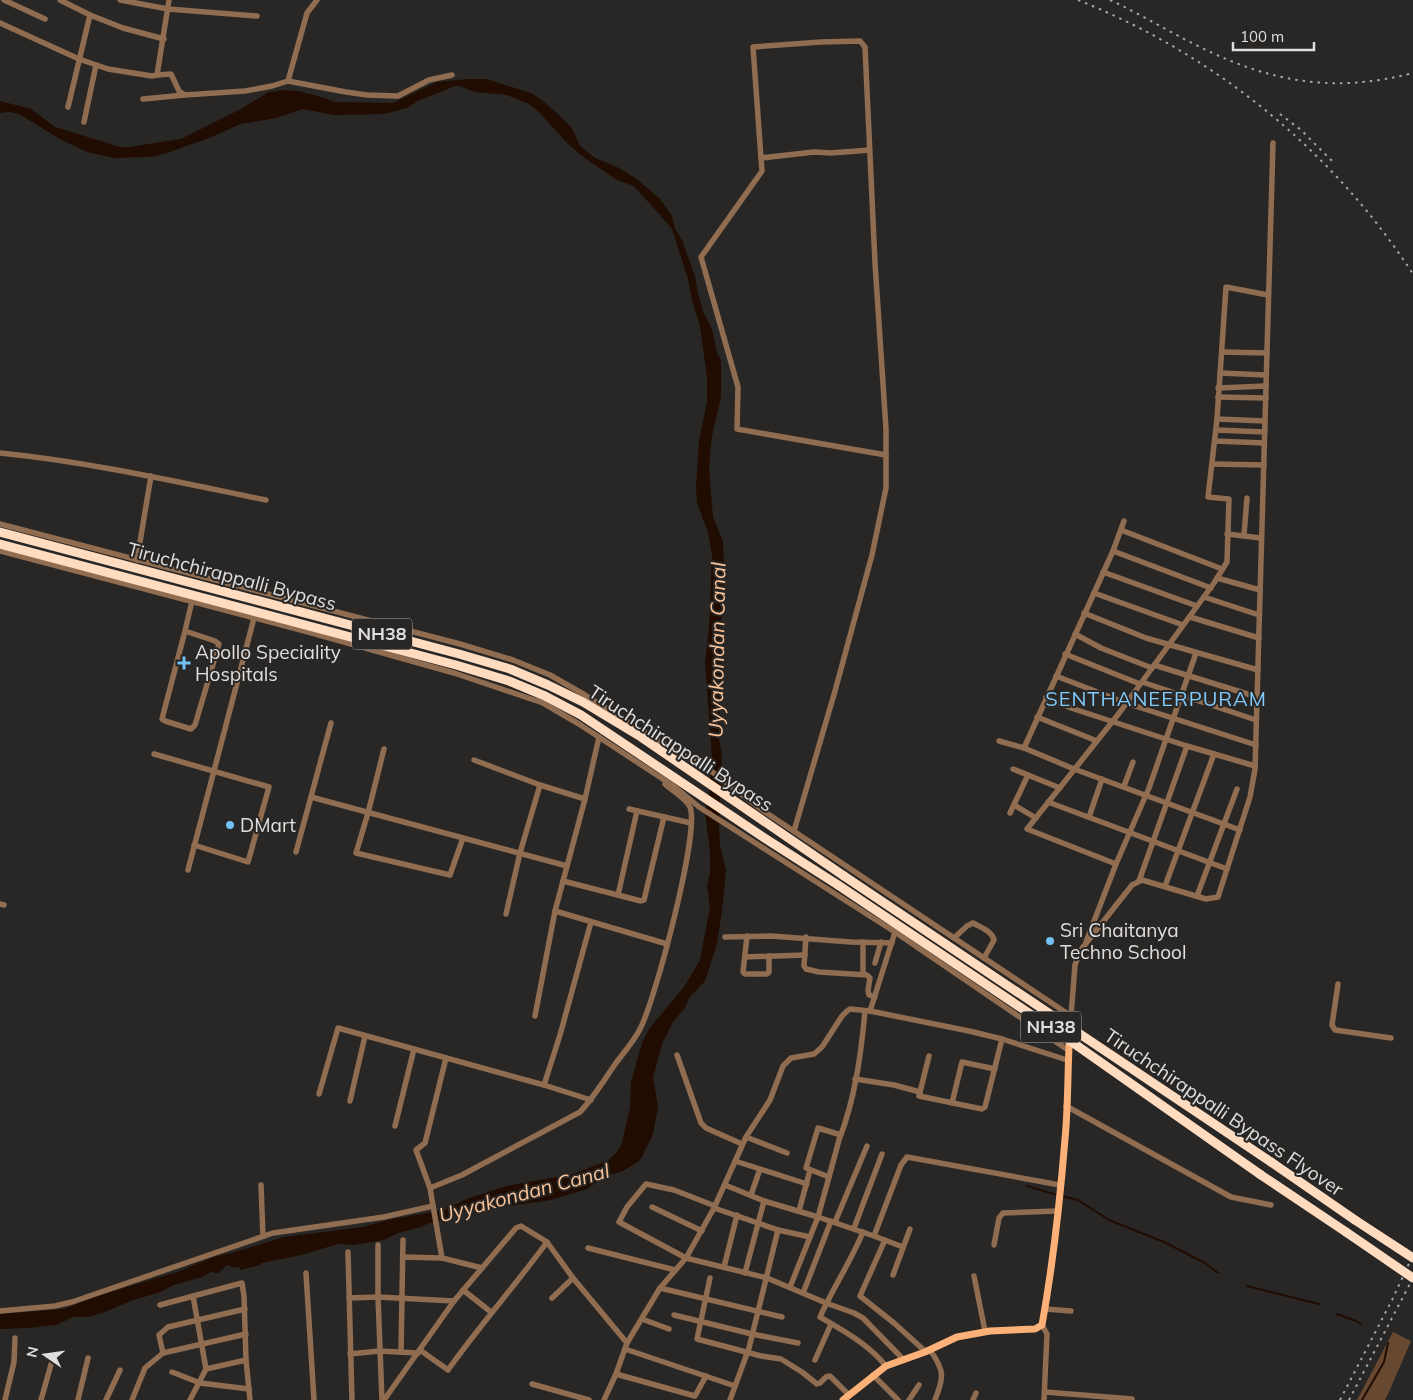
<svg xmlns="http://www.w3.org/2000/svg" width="1413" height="1400" font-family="Mulish,sans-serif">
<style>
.green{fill:#674830}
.water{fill:#200c00}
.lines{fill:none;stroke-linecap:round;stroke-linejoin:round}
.stream{stroke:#200c00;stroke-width:2}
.minor{stroke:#906d51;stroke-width:5.5}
.major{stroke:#fbb177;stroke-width:7}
.highway{stroke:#ffdbc0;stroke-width:9}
.rail{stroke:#a7a5a4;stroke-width:2;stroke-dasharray:2.5 5;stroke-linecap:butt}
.highway-bridge{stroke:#ffdbc0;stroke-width:9}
.poi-dot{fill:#71c1f5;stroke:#292725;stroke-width:2}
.labels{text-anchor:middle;stroke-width:4;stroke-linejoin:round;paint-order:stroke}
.shield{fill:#292725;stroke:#aaa8a6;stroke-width:1}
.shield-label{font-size:18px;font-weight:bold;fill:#e1dfde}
.street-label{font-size:19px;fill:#e1dfde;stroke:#292725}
.poi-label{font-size:19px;fill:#e1dfde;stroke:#292725;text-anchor:start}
.water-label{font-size:20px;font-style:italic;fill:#fac399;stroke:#292725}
.neighbourhood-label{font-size:20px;letter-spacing:1px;fill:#81cafa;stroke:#292725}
</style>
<rect width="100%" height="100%" fill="#292725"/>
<polygon class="green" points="1393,1332 1411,1341 1389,1392 1385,1400 1357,1400"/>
<polygon class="water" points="468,79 487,79 533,94 547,104 572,128 580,146 595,158 617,167 637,179 660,199 672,216 675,229 682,240 695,276 698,294 704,313 712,329 717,353 721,360 721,397 712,436 709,468 713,517 723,542 724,564 720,645 722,654 719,738 722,757 719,827 720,846 726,870 722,911 717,944 705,981 689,998 685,1008 673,1022 662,1044 653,1077 658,1107 653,1134 642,1157 638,1162 621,1172 605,1176 587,1189 551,1200 459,1213 446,1219 429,1223 421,1227 398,1233 384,1240 353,1245 338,1244 301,1255 262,1263 260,1265 240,1270 240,1267 234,1268 227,1265 218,1273 211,1272 202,1277 174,1285 158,1293 133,1300 105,1312 88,1317 73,1317 57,1325 28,1328 0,1329 0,1314 64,1309 94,1297 180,1271 214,1257 235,1252 284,1237 363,1227 388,1220 444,1210 469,1198 507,1186 573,1174 607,1161 617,1152 622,1143 630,1108 631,1082 642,1043 649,1029 684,987 700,960 710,907 707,885 710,873 710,851 705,813 709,795 712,758 705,662 709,629 712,555 708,532 697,503 696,486 699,441 707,402 707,377 700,326 692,300 688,279 672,229 667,223 634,186 617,180 586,159 569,145 538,111 527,103 507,95 474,92 460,86 455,86 418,101 407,108 384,114 334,115 303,109 276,118 241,124 209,138 167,153 151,157 114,158 87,152 60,139 19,114 9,112 0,113 0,101 31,109 55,127 120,147 129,147 181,139 239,110 269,92 286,90 298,91 318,96 335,102 393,103 437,82"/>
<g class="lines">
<g class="stream">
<polyline points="1027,1186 1057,1195"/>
<polyline points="1062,1196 1078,1200 1109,1220 1164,1242 1205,1263 1218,1273"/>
<polyline points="1247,1286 1319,1304"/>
<polyline points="1337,1314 1356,1321 1361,1324"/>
<polyline points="1362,1400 1384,1362 1388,1343"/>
</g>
<g class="minor">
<polyline points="4,0 45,19"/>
<polyline points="60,0 90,15 123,28 164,39"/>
<polyline points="120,0 168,9 257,16"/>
<polyline points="0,23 79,59 108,69 152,76 157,75 169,0"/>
<polyline points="157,75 171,74 179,91 185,95 245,91 272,86 288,81 346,92 367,95 398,96 429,80 452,75"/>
<polyline points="288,81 307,13 317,0"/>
<polyline points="143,99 185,95"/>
<polyline points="68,107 90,15"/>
<polyline points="84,122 96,65"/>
<polyline points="761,158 762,171 701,257 738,387 737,429 886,455"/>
<polyline points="1222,352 1267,353"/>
<polyline points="1220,373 1266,375"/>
<polyline points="1218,388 1266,386"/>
<polyline points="1218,397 1266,398"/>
<polyline points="1217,419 1265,421"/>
<polyline points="1216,430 1265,432"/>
<polyline points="1215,441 1264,443"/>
<path d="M0,453C90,462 178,482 266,500"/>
<polyline points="1212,464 1264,465"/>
<polyline points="0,524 460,644 513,660 550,675 585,695 675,751 707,768 765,812 1071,1016 1075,965 1080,951 1132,885 1142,880 1206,899 1218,897 1250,797 1255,769 1273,143"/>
<polyline points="1121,530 1222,569"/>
<polyline points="1227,534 1261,538"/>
<polyline points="1244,535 1247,498"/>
<polyline points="0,551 312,633 454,673 543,703 579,724 675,787 699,807 895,932 1068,1050"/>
<polyline points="1113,551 1211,588"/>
<polyline points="137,560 151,476"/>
<polyline points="1103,572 1197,606"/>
<polyline points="1217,578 1260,590"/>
<polyline points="1094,593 1183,625"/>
<polyline points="1204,597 1259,615"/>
<polyline points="1084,613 1146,638 1258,670"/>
<polyline points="1190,617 1259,638"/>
<polyline points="185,631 162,719 165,721 191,729 195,725 219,644 215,641 185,631 192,601"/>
<polyline points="1075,634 1101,648 1152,668"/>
<polyline points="1065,654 1140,684"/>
<polyline points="1154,665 1257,697"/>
<polyline points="1056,676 1126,703 1256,745"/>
<polyline points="1142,682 1256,720"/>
<polyline points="1046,697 1071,708 1187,746"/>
<polyline points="1037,717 1097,741"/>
<polyline points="599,737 585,799 555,911 667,944"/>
<polyline points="999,741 1024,748 1074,769 1240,830"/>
<polyline points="1024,748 1113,551 1124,521"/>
<polyline points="384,749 368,813 356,853 450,875 463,838"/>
<polyline points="154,754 269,787 248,862 194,845"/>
<polyline points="474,760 540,785 585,799"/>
<polyline points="1013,769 1060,788"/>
<polyline points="1124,786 1133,762"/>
<polyline points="311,797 567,866"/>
<polyline points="1048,802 1227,869"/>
<polyline points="1014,805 1036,818"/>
<polyline points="629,809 691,823"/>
<polyline points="1010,813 1028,775"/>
<polyline points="1089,817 1102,779"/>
<polyline points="794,831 835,691 872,555 886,488 886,429 875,263 865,47 860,41 821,42 753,47 761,158 814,152 831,153 870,150"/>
<polyline points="296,852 331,723"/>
<polyline points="1116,864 1027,829 1120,712 1214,583 1227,562 1229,499 1208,497 1217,419 1226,287 1268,295"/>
<polyline points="188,870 254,618"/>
<polyline points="563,881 641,901 644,900 664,817"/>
<polyline points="1139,881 1187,746 1255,766"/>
<polyline points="1165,886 1214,754"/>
<polyline points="618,895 637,811"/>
<polyline points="1197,896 1237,789"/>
<polyline points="0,904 4,905"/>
<polyline points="506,914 520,853 540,785"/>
<polyline points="747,936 743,972 745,974 767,974 769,972 769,956"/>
<polyline points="725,937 771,936 851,942 892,943"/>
<polyline points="806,937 804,966 806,969 819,972 867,975 870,978 868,990 869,995 875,997"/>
<path d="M954,938L967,926L973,923C980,927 992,931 994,940L984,958"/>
<polyline points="1086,942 1116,864 1149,788 1196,653"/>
<polyline points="745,957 805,955"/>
<polyline points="875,963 881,942"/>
<polyline points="863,974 863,942"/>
<polyline points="1338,984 1332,1025 1335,1030 1391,1038"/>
<polyline points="870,1011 895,932"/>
<polyline points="535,1016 555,911"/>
<polyline points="677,1055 701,1123 706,1128 742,1144"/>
<polyline points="929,1056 919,1096 982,1109 985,1107 1002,1039"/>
<polyline points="855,1079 894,1085 920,1092"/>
<polyline points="544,1085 560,1035 591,922"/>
<polyline points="319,1094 338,1028 544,1085 591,1100"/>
<polyline points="350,1101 365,1036"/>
<polyline points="952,1103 962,1062 995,1069"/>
<polyline points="1066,1106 1231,1197 1271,1205"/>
<polyline points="395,1126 414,1049"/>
<path d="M841,1135L818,1128L806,1168L829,1177L839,1140C855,1099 861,1055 865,1011"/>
<polyline points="746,1137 787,1153"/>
<polyline points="735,1161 760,1169 751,1195"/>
<polyline points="760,1169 807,1184"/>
<polyline points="261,1185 263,1236"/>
<polyline points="725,1185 764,1201 818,1217 874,1236"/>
<polyline points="430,1188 416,1150 425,1143 446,1058"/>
<polyline points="715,1206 674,1190 646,1184 627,1207 619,1222 686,1258 767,1278 826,1303 854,1313 863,1318 904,1360"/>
<polyline points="652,1207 702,1231"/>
<polyline points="714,1208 778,1230 749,1348 730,1400"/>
<polyline points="799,1211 810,1170"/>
<polyline points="835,1222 867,1146"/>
<polyline points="854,1228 882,1154"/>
<polyline points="778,1230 810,1237"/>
<path d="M863,1232C851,1261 833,1288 820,1317C844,1331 868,1344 886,1366"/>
<polyline points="885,1240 860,1296 894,1323 926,1352"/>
<polyline points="994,1245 999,1218 1003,1213 1057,1211"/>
<polyline points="903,1247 874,1236 901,1165 907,1157 1060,1185"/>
<polyline points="588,1248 675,1270"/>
<polyline points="348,1252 352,1400"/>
<polyline points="403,1257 442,1258"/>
<polyline points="724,1267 737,1215"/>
<path d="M482,1268L442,1258L430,1188L462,1175L580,1112C594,1097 604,1080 616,1063C624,1052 634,1041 640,1029C655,1001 700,832 690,807C686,798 672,791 665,784"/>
<polyline points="306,1273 314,1400"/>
<polyline points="745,1273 764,1201"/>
<polyline points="893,1275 910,1229"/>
<polyline points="974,1276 985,1331"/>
<polyline points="710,1278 697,1339 761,1356 781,1359 802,1372 817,1384 820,1383 826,1377 830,1376 849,1395"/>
<polyline points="790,1287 818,1217 829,1177"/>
<polyline points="660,1288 782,1317"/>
<polyline points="463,1290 491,1312"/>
<polyline points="803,1293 831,1221"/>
<polyline points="349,1298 378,1297 378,1245"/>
<polyline points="552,1298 573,1278"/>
<polyline points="160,1305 242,1283 244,1296 246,1360 250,1400"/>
<polyline points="1045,1309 1071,1311"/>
<polyline points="0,1311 55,1306 72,1302 273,1233 384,1217 433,1206"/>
<polyline points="674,1315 752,1334 798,1343"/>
<polyline points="642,1319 669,1329"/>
<polyline points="1042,1325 1047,1334 1044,1400"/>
<polyline points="625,1349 735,1386"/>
<path d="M420,1350L448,1370C479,1326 515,1286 547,1242"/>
<path d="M930,1350C945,1371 944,1377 935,1400"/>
<polyline points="401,1352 403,1240"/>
<polyline points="163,1353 246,1334"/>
<polyline points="350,1354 379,1351 418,1353"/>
<polyline points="815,1360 831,1324"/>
<polyline points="206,1369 246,1360"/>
<polyline points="172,1372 200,1383 249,1389"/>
<polyline points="616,1374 695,1396 706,1376"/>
<polyline points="873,1375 898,1400"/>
<polyline points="532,1384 589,1400"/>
<polyline points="1045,1392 1132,1399"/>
<polyline points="5,1400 14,1362 15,1338"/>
<polyline points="41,1400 52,1361"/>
<polyline points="78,1400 88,1358"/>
<polyline points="106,1400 120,1370"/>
<polyline points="132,1400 145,1368 163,1353 159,1335 168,1327 245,1309"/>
<polyline points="190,1400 206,1369 193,1296"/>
<polyline points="382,1400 378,1297 454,1301"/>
<polyline points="384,1400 454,1301 516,1228 521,1226 547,1242 573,1278 627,1343"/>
<polyline points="604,1400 616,1374 627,1343 660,1288 686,1258 714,1208 746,1137 770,1100 783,1066 791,1058 814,1054 822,1047 842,1016 847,1011 850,1009 870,1011 969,1031 1002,1039 1067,1060"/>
<polyline points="909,1400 919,1385"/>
<polyline points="973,1400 976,1393"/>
</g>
<path class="major" d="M843,1400L886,1366L925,1352L957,1337L990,1331L1035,1329L1042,1325C1053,1264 1060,1201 1065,1139C1069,1098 1067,1057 1071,1016"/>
<g class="highway">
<polyline points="0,532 459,654 510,669 548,685 583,702 641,737 844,876"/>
<polyline points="0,544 456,665 509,681 545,696 581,715 766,839 838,885"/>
<polyline points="1271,1162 1355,1220"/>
<polyline points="1261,1175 1346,1232"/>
</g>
<g class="rail">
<path d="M1078,0C1215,55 1332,150 1413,274"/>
<path d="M1110,0C1142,15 1171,33 1202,48C1273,83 1336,93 1413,73"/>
<polyline points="1280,114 1301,130 1332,161"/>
<polyline points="1340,1400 1392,1300 1413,1255"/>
<polyline points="1349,1400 1413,1278"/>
</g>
<g class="highway-bridge">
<polyline points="844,876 1271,1162"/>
<polyline points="838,885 1069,1040 1261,1175"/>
<polyline points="1355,1220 1413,1258"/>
<polyline points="1346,1232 1413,1278"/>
</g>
</g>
<g class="poi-dot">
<path d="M181.5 655.5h5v5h5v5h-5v5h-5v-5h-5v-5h5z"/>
<circle cx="230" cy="825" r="5"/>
<circle cx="1050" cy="941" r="5"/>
</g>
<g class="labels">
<g class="shield">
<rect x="352" y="618.5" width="60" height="31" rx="4"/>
<rect x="1021" y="1011.5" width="60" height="31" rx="4"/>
</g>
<g class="shield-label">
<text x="382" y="640">NH38</text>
<text x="1051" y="1033">NH38</text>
</g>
<g class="street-label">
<text transform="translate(232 576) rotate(15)" y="7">Tiruchchirappalli Bypass</text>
<text transform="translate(681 748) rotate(33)" y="7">Tiruchchirappalli Bypass</text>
<text transform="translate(1224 1112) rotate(34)" y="7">Tiruchchirappalli Bypass Flyover</text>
</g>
<g class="poi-label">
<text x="195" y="659">Apollo Speciality<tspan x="195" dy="22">Hospitals</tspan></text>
<text x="240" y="832">DMart</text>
<text x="1060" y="937">Sri Chaitanya<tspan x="1060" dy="22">Techno School</tspan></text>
</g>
<g class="water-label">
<text transform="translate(717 650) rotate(-89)" y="7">Uyyakondan Canal</text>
<text transform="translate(524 1193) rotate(-15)" y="7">Uyyakondan Canal</text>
</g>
<g class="neighbourhood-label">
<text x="1156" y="706">SENTHANEERPURAM</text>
</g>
</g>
<g transform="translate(45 1355) rotate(283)" stroke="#292725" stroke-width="4" paint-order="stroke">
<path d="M0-4L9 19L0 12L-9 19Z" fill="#e1dfde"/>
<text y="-8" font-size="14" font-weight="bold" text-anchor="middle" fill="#e1dfde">N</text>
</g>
<path d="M1233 42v8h81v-8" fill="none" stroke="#e1dfde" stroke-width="2.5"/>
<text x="1240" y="42" font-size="15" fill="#e1dfde" stroke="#292725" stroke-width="4" paint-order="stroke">100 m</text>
</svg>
